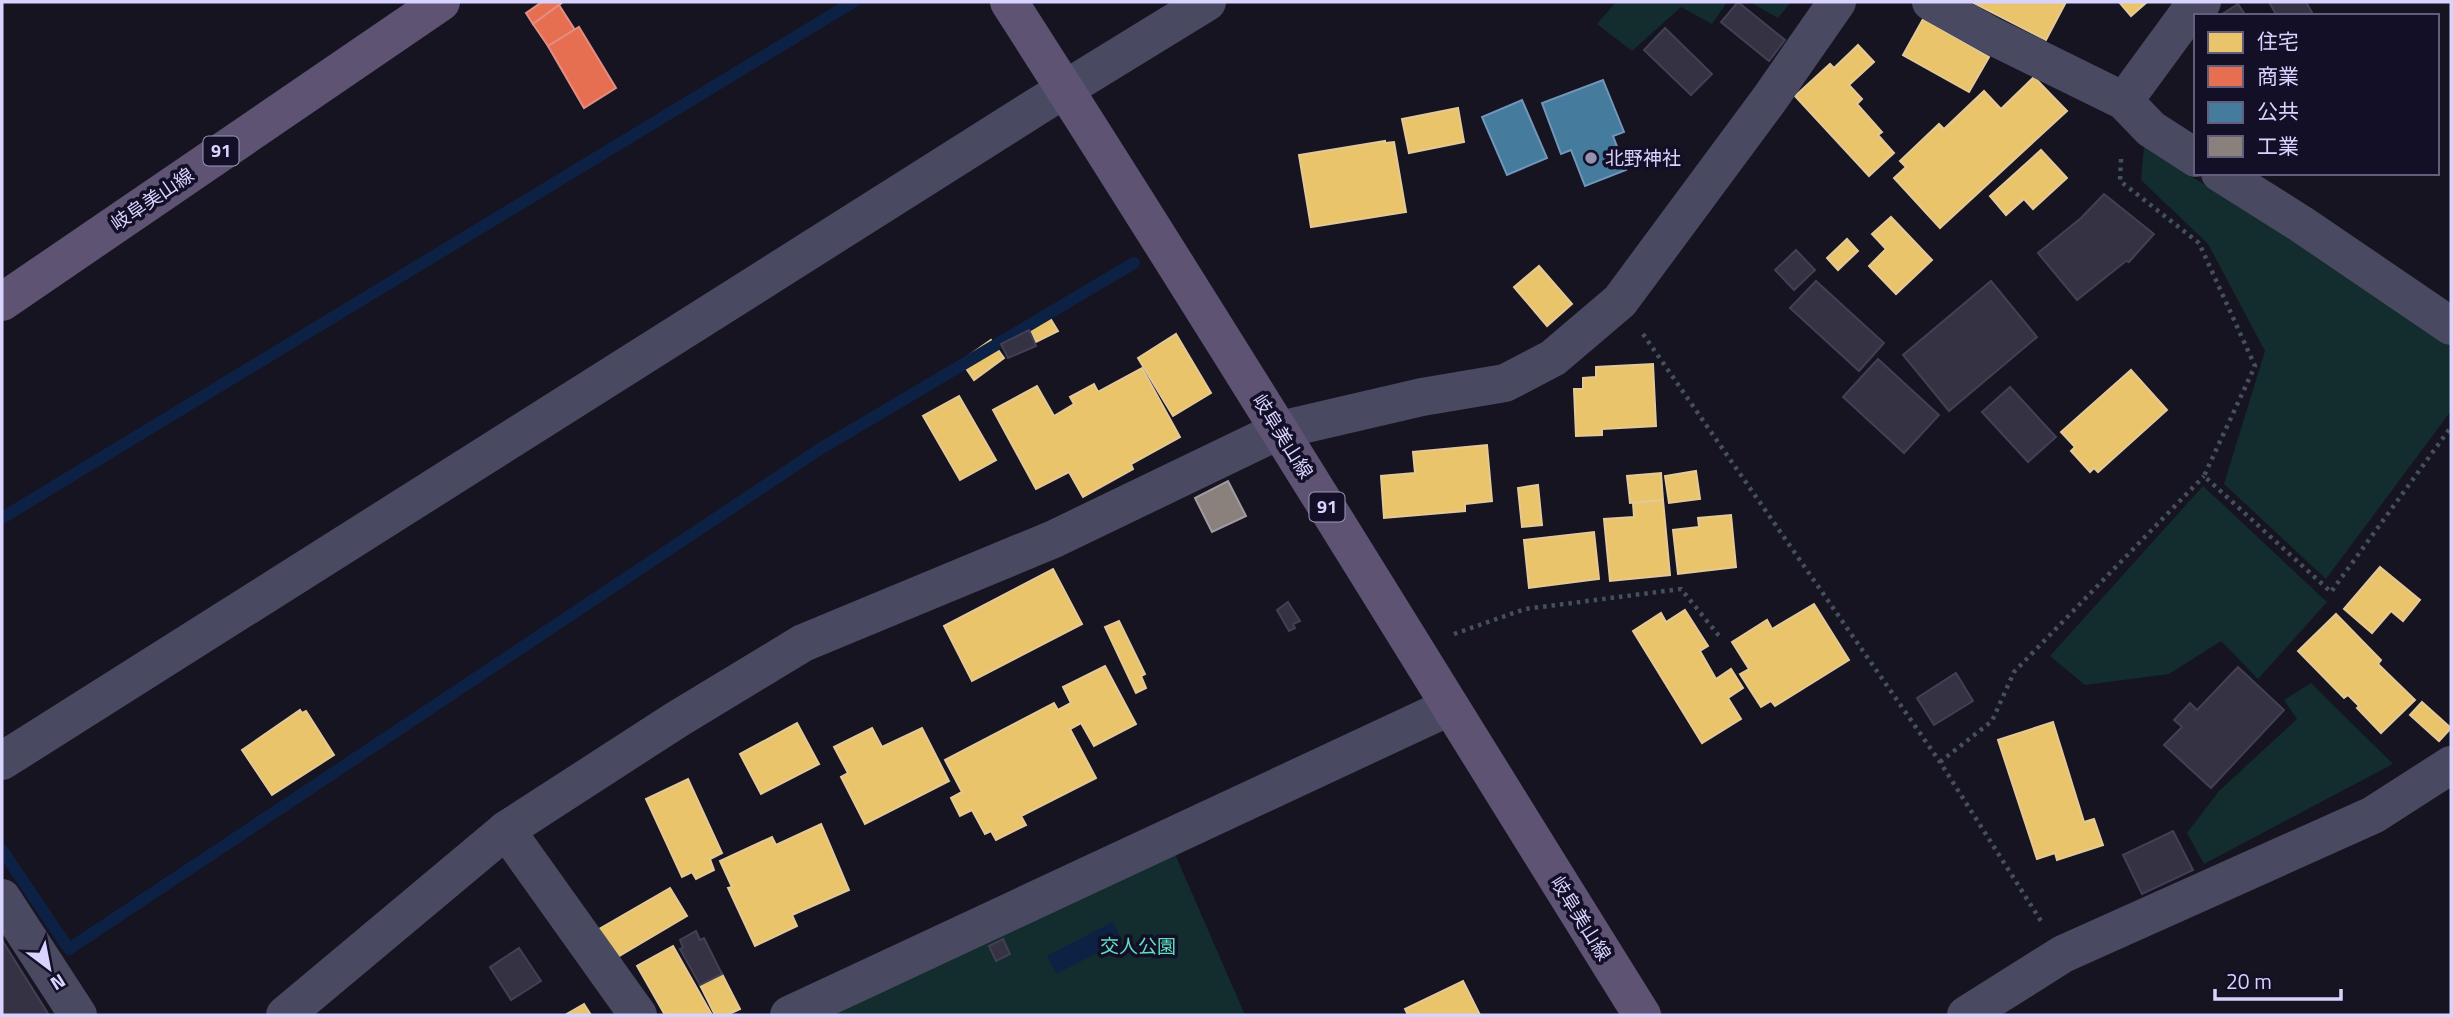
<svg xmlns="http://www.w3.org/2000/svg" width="2453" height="1017" font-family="'Titillium Web','Noto Sans JP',sans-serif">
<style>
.green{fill:#132c2d}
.water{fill:#0d2144}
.homes{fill:#e9c46a;stroke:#e4c997;stroke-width:2}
.shops{fill:#e76f51;stroke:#e38d85;stroke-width:2}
.public{fill:#457b9d;stroke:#7196ba;stroke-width:2}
.industry{fill:#8a817c;stroke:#a29aa3;stroke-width:2}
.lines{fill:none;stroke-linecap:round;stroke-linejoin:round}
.stream{stroke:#0d2144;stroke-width:12}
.building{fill:#343243;stroke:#433f54;stroke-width:2}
.path{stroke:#44505f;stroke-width:4.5;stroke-dasharray:3.5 5;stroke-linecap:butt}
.street{stroke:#4a4962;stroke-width:38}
.primary{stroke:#5e5373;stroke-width:38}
.poi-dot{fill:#9591b1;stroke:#130f26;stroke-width:2.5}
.labels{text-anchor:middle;stroke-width:7;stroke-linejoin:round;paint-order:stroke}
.shield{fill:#130f26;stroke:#9e99be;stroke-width:2}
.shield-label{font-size:18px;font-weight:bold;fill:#d9d4ff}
.poi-label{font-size:19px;fill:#d9d4ff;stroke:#130f26;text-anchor:start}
.street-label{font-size:19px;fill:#d9d4ff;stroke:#130f26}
.park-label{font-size:19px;fill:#5fe0c0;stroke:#130f26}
</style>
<rect width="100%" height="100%" fill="#161421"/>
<g class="green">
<polygon points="1616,2 1727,2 1712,24 1681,7 1632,51 1597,24"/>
<polygon points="1750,2 1791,2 1778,18"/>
<polygon points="2144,147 2451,338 2451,411 2326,579 2224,484 2265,351 2208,244 2141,180"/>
<polygon points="2203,486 2327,602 2258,679 2221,641 2169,674 2085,685 2050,656"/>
<polygon points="2311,683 2393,764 2204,864 2187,833 2219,791 2297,719 2284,700"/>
<polygon points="1175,854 1245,1015 823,1015"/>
</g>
<polygon class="water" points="1113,922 1122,940 1056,974 1047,956"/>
<g class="homes">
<polygon points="1972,2 2066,2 2046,40"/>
<polygon points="2119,2 2147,2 2131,16"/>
<polygon points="1923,19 1989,57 1969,92 1903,55"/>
<polygon points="1858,45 1874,62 1849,85 1862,99 1857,104 1882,132 1878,135 1894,153 1869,176 1795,96 1830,64 1834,68"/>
<polygon points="2034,77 2067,111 1940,228 1894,178 1906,167 1900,161 1939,124 1944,129 1984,91 2001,109"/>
<polygon points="1458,108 1464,142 1409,153 1402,119"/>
<polygon points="1385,141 1385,143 1394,142 1406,212 1311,227 1299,155"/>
<polygon points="2041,150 2067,178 2033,209 2024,199 2006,215 1990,196"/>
<polygon points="1891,217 1932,260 1896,294 1869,266 1886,249 1872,234"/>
<polygon points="1847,239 1858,251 1838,270 1827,258"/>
<polygon points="1539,266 1572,304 1547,326 1514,287"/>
<polygon points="1050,318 1058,331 1036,342 1029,328"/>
<polygon points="1176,334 1211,393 1173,416 1138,358"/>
<polygon points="991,340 1004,358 974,380 961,361"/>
<polygon points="1653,364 1656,426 1602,429 1602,435 1576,436 1574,389 1583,389 1583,378 1596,377 1596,367"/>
<polygon points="1142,368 1180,437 1131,464 1133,469 1083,497 1069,472 1036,489 993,410 1037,386 1054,416 1074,404 1070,397 1094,384 1098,392"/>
<polygon points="2131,370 2167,410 2098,472 2094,468 2090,472 2071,451 2075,447 2061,432"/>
<polygon points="959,396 996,460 960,480 923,416"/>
<polygon points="1487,445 1492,501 1465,504 1465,511 1384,518 1381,476 1415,473 1413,452"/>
<polygon points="1696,471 1700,499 1669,503 1665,476"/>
<polygon points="1661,473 1663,500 1630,503 1627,476"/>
<polygon points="1538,485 1542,525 1522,527 1518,488"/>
<polygon points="1663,500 1670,575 1610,581 1604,519 1634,517 1633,503"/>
<polygon points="1731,515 1736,567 1678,574 1673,530 1699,527 1698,518"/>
<polygon points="1594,532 1599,579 1529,588 1524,540"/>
<polygon points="2380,567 2420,600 2403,621 2391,611 2372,633 2344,609"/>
<polygon points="1053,569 1082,624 972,681 944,626"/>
<polygon points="1814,604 1849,660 1775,706 1771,701 1761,707 1740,674 1749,669 1732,642 1767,620 1772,629"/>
<polygon points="1685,610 1708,646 1700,651 1716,679 1731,669 1743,688 1728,698 1741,719 1702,743 1633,631 1661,613 1666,622"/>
<polygon points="2336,614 2381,660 2378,664 2415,700 2381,733 2357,708 2359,706 2348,695 2344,698 2298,651"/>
<polygon points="1119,621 1145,674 1141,676 1146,688 1136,693 1105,627"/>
<polygon points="1105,666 1136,724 1094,746 1081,723 1070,729 1096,778 1021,816 1026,825 996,840 991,831 985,834 972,810 960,816 951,798 962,792 945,760 1054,703 1058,710 1071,703 1063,687"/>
<polygon points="2422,702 2451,728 2439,741 2410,715"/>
<polygon points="300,710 302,713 306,711 334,755 272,795 242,750"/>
<polygon points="2053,722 2084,822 2094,819 2103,845 2057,860 2055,853 2037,859 1998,740"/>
<polygon points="797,723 819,764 761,794 740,754"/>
<polygon points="872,728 882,747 922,728 949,781 865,824 841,777 848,773 834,747"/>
<polygon points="688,779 722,853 710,859 714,870 696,879 692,872 682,877 646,799"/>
<polygon points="821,824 849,890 792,915 797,926 755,946 728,888 732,887 720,861 772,837 776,845"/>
<polygon points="670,888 687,916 616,958 599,929"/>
<polygon points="673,946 712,1015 665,1015 637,966"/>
<polygon points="722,974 740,1009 727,1015 715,1015 700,985"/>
<polygon points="1463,981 1480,1015 1408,1015 1405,1009"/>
<polygon points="584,1004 591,1015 565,1015"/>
</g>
<g class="shops">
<polygon points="542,2 563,2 533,24 526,13"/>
<polygon points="559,5 575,30 548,46 533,24"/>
<polygon points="579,27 616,88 584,108 548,46"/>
</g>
<g class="public">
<polygon points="1603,80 1624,132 1613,136 1626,170 1585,186 1571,150 1561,154 1542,103"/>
<polygon points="1522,100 1547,158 1507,175 1482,117"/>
</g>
<polygon class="industry" points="1228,481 1246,516 1212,532 1195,498"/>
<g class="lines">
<g class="stream">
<polyline points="2,518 853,2"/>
<polyline points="2,850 69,949 820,449 1134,263"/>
</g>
</g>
<g class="building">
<polygon points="1738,2 1785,40 1769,61 1721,22"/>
<polygon points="2269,2 2306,2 2314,16 2277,16"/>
<polygon points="2238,4 2246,16 2219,16"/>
<polygon points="1665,28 1712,74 1691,95 1644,50"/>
<polygon points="2104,194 2154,234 2129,262 2126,261 2077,300 2038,253 2081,218"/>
<polygon points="1796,250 1815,270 1794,290 1775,270"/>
<polygon points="1816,281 1884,343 1859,371 1790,308"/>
<polygon points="1991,281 2037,337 1949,411 1903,355"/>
<polygon points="1029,330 1036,346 1008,358 1001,344"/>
<polygon points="1878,359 1939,415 1904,453 1843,397"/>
<polygon points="2010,387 2056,437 2028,462 1982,412"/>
<polygon points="1288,602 1300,621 1293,624 1295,628 1289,631 1277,610"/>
<polygon points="2238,667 2284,710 2211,788 2164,745 2182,727 2174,720 2190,703 2197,710"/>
<polygon points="1956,673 1973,701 1934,725 1917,698"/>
<polygon points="2173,831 2193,870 2142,894 2123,855"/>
<polygon points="696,931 700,940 704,938 722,974 700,985 680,949 683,948 680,940"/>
<polygon points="1003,939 1010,954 996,961 989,946"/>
<polygon points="2,940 49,1015 2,1015"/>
<polygon points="519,948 541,981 511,1000 490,967"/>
</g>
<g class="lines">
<g class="path">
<polyline points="2121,159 2120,181 2199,243 2255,366 2204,476 2331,592 2451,427"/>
<polyline points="1643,334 1940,762 2041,921"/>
<polyline points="1454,634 1525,609 1681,589 1720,637"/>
<polyline points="1940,762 1992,721 2014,672 2204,476"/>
</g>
<g class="street">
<polyline points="1931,2 1992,36 2124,101 2151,129 2196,158"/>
<polyline points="2124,101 2187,15 2202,2"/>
<polyline points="2220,173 2301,224 2451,326"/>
<polyline points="2,761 1041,104 1207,2"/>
<polyline points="506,830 638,1015"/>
<polyline points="2,898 78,1015"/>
<polyline points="285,1015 506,830 676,720 803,643 1054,539 1280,430 1422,397 1505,383 1553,358 1620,301 1771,97 1837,2"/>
<polyline points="789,1015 1449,707"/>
<polyline points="1966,1015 2063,954 2373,815 2451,765"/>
</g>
<g class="primary">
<path d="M1009,2C1224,337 1431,677 1642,1015"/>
<polyline points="2,302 441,2"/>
</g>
</g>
<circle class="poi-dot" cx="1591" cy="158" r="7"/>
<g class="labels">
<g class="shield">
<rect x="203.5" y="136.5" width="35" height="29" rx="5"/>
<rect x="1309.5" y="492.5" width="35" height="29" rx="5"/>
</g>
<g class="shield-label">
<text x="221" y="157">91</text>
<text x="1327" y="513">91</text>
</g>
<g class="poi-label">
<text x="1605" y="165">北野神社</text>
</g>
<g class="street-label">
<text transform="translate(152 199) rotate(-34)" y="7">岐阜美山線</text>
<text transform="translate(1283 436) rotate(58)" y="7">岐阜美山線</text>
<text transform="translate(1581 918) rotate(58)" y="7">岐阜美山線</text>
</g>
<g class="park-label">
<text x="1138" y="953">交人公園</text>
</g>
</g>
<rect width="2453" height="1017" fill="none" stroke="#d9d4ff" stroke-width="7"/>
<rect x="2194" y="14" width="245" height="161" fill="#130f26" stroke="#625e7d" stroke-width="2"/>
<rect x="2208" y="32" width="35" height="21" fill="#e9c46a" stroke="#625e7d" stroke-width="2"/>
<text x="2257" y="49" font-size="21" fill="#d9d4ff">住宅</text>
<rect x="2208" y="66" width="35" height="21" fill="#e76f51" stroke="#625e7d" stroke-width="2"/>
<text x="2257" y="84" font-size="21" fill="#d9d4ff">商業</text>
<rect x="2208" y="102" width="35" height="21" fill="#457b9d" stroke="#625e7d" stroke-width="2"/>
<text x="2257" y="119" font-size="21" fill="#d9d4ff">公共</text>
<rect x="2208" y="136" width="35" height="21" fill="#8a817c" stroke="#625e7d" stroke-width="2"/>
<text x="2257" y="154" font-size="21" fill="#d9d4ff">工業</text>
<g transform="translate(49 968) rotate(148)" stroke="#130f26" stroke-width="5" paint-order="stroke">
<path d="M0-5L12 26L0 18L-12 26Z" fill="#d9d4ff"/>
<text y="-10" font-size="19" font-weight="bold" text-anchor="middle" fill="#d9d4ff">N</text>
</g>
<path d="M2215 989v10h126v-10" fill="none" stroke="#d9d4ff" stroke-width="3.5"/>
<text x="2226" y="989" font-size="21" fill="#d9d4ff" stroke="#130f26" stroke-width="5" paint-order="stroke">20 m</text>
</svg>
